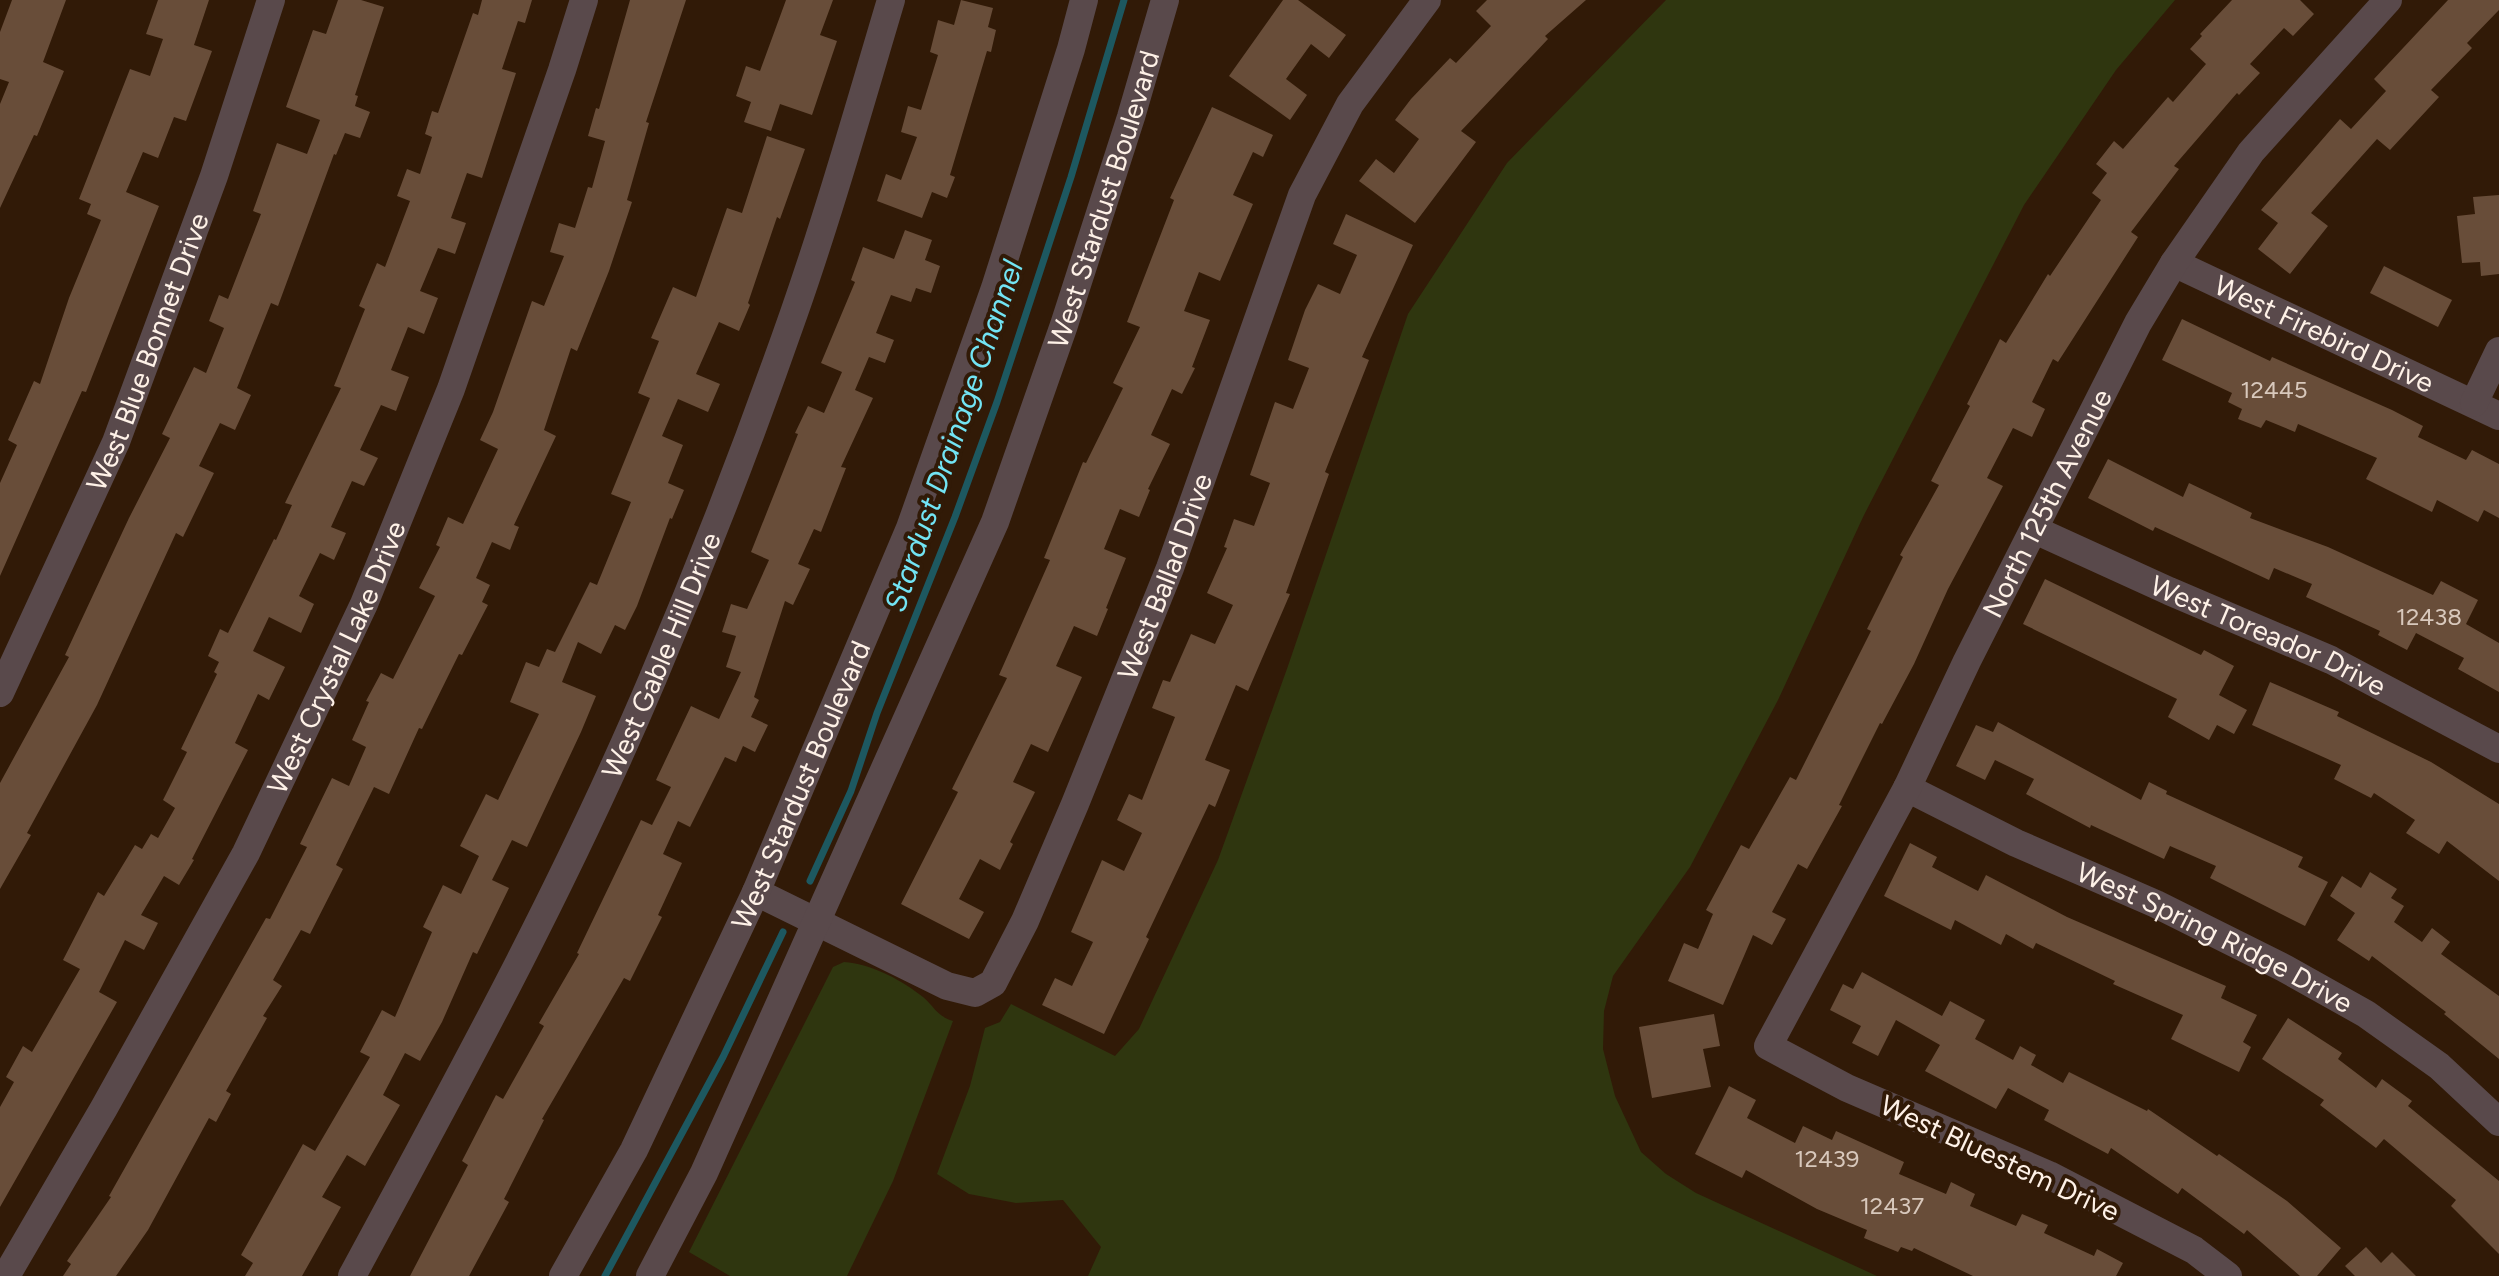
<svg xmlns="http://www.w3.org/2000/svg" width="2499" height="1276" font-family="Figtree,sans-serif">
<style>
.green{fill:#2f360f}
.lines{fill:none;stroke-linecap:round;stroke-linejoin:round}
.stream{stroke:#1d5860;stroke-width:7}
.building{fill:#684d39}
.minor{stroke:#59494b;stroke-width:28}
.labels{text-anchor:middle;stroke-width:8;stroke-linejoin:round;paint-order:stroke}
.number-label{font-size:24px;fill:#d8c8bc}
.street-label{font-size:28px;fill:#fef1e7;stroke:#311a07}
.water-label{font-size:30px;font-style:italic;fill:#72e4f4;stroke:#311a07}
</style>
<rect width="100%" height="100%" fill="#311a07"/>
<g class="green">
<polygon points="1666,0 2175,0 2116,70 2024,205 1864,515 1778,700 1690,867 1613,976 1604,1011 1603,1049 1615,1096 1641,1152 1666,1174 1696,1193 1877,1276 1088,1276 1101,1247 1063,1200 1016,1203 969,1194 937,1174 970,1086 985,1028 1000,1022 1011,1004 1115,1056 1139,1029 1218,860 1288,666 1408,314 1507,163"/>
<path d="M844,962C870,964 898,978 919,994C934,1004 934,1015 953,1021L893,1181L847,1276H730L689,1252L833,967Z"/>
</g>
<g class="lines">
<g class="stream">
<polyline points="810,881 851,791 877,713 955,517 997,402 1071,177 1124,0"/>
<polyline points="605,1276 723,1057 783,932"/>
</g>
</g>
<g class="building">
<polygon points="12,0 66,0 43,62 64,71 37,136 34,135 0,208 0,104 9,82 0,79 0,32"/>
<polygon points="158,0 209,0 194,45 212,51 186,121 174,117 158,158 143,152 126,192 159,206 86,392 82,391 0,576 0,483 17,445 8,440 34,381 40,384 69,298 101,220 87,214 91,204 79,199 130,69 150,76 163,39 146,34"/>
<polygon points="338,0 361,0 384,7 355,95 358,96 355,106 370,112 360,138 345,133 336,155 334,154 278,306 271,303 237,388 251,395 235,430 220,423 199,466 214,473 183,537 176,533 97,705 27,833 31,835 0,889 0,783 69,657 65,655 129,518 170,438 162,434 194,367 206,373 224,328 209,321 219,295 228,299 261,214 253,211 277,143 307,154 320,120 286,107 313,30 326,34"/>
<polygon points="482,0 532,0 525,23 518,21 502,69 516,73 482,178 467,173 451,218 466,223 455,254 438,248 420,291 438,298 424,334 408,327 391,370 409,377 396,411 381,405 360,450 378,458 364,486 352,481 331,527 346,533 334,560 320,553 299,596 314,604 301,633 269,617 253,651 285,667 269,700 258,694 235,743 248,750 192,859 194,860 179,885 164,876 141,915 158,923 144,950 125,940 99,992 117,1002 0,1207 0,1107 14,1082 6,1077 23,1046 32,1052 80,969 63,960 98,892 104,896 135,845 142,849 151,834 158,838 175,808 163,800 187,752 181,749 217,674 214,672 219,662 208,656 220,629 228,633 274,539 276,540 292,505 285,503 341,388 334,386 365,309 359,306 377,263 385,267 410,201 397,196 407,169 420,174 432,137 425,134 432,111 438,113 473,13 478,15"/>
<polygon points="630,0 686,0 646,122 649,123 627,200 632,202 609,271 577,351 571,348 544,430 556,436 514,525 519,527 510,550 492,542 476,578 490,585 482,602 488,605 462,655 459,654 422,729 419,728 389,794 374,787 336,865 343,869 310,934 301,930 273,980 282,986 263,1016 267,1018 226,1091 231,1094 216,1122 209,1118 148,1230 116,1276 63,1276 71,1264 67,1261 111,1197 109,1196 266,918 270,919 307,847 300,844 332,778 349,786 366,747 352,740 369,702 366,701 381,673 393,679 435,596 419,588 440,547 436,545 448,517 463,524 498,449 480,440 493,412 532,301 544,306 564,256 550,252 559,223 575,228 588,187 592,188 605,141 588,136 596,108 599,109"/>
<polygon points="786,0 833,0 820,35 837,41 812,115 780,104 771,131 744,122 751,102 736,96 746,66 760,71"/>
<polygon points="961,0 993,8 988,27 996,30 991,52 987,51 950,175 955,177 947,198 932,192 922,218 877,201 886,174 901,180 917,137 901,132 908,106 921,110 938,55 930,52 938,20 954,25"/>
<polygon points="1283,0 1298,0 1346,35 1329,58 1311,44 1286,79 1307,95 1290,120 1229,76"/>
<polygon points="1487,0 1586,0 1545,36 1548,39 1461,131 1476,142 1415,223 1359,181 1376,159 1394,173 1419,139 1395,120 1411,99 1450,58 1456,63 1491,26 1476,11"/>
<polygon points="2232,0 2300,0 2314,14 2293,36 2284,28 2250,64 2260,73 2239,95 2237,93 2174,166 2179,169 2131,232 2138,237 2058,362 2053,359 2032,402 2045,409 2032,437 2013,428 1987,478 2003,486 1948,589 1914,664 1882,724 1880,723 1839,805 1842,806 1807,869 1798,864 1772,912 1786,919 1772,945 1753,935 1723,1005 1668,981 1684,943 1698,949 1713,914 1706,910 1741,845 1749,849 1790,777 1796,780 1871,631 1867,629 1903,557 1900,555 1939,485 1931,481 1970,406 1967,404 2000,339 2006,343 2048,274 2050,276 2101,200 2092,193 2107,173 2096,164 2114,141 2123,149 2168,97 2173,102 2206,64 2190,49 2202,36 2200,34"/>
<polygon points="2448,0 2499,0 2499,10 2467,43 2472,48 2431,90 2439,97 2390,150 2377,139 2311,213 2328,226 2290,274 2258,249 2278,223 2261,210 2340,119 2351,129 2386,91 2374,79"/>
<polygon points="1212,107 1273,135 1263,157 1253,152 1233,195 1253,204 1220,281 1199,272 1184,311 1210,320 1192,367 1195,368 1182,394 1172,389 1151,435 1170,444 1148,489 1150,490 1139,517 1120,509 1104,549 1126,558 1106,608 1108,609 1097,636 1074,626 1056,666 1082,677 1048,752 1031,744 1013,782 1035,792 1010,842 1013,844 1000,870 980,859 959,899 984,912 969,939 901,904 958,792 952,789 1007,678 999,675 1050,560 1044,558 1083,462 1086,463 1123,388 1113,383 1140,327 1127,322 1174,200 1170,198"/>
<polygon points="767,136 805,149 780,219 777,217 748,303 750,305 739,331 719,322 696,374 720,384 708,412 678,399 662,436 683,445 668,483 684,490 672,519 670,518 637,606 625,630 615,625 601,654 578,642 562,682 596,696 581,732 527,847 512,840 492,880 509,888 477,954 473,952 442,1022 420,1061 405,1053 383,1095 400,1105 365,1166 347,1155 322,1197 341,1207 302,1276 245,1276 253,1263 241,1255 303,1144 315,1151 370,1057 360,1052 382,1010 395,1017 432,932 423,927 443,885 461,894 479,856 460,846 486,794 498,800 539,714 510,702 526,662 539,667 547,649 555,652 590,582 597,585 631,502 611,494 650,398 638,393 659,341 651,338 673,287 696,297 727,208 742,213"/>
<polygon points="2499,195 2499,274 2481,276 2480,262 2462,263 2457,216 2475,214 2473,197"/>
<polygon points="1346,214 1413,245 1362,357 1369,360 1325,472 1329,474 1286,593 1290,594 1248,691 1236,685 1205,760 1230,770 1215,807 1209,804 1146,937 1149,939 1104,1034 1042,1005 1055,978 1072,986 1093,942 1071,932 1102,860 1124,871 1142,833 1117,820 1129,794 1142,800 1175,717 1152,708 1163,680 1170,682 1191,634 1215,644 1233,605 1207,593 1227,548 1224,547 1234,519 1254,526 1270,483 1250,475 1275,402 1293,409 1309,368 1288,360 1305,310 1318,284 1340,294 1357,255 1333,244"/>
<polygon points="905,230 932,240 925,260 940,266 931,293 916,288 911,302 891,295 876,333 894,340 885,363 869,357 855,390 873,398 841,467 846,468 821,532 814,529 798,564 810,569 793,605 785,601 754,697 759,700 751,717 768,725 755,752 743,746 736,762 725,757 690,827 678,821 663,854 682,863 658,915 662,917 630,981 624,978 542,1119 544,1120 504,1199 509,1202 469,1276 410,1276 468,1165 462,1161 496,1095 503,1099 544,1026 539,1023 579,954 577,953 641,820 652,825 671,787 656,780 691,706 719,719 741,672 726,667 736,636 722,632 731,604 747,609 769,560 751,552 798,434 795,433 808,406 824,413 842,372 821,363 855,282 851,280 863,247 894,259"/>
<polygon points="2384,266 2452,300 2438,327 2370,293"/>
<polygon points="2182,319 2270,361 2272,357 2392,410 2423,426 2418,437 2466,460 2472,450 2499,464 2499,518 2484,510 2478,522 2437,500 2432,512 2366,479 2377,458 2298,424 2295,432 2266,420 2261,428 2238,419 2242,409 2228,402 2232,393 2162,360"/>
<polygon points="2108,459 2183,497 2189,483 2252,513 2250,518 2328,547 2433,595 2441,581 2478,600 2466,624 2499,643 2499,692 2458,669 2464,658 2416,633 2407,650 2378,635 2380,631 2306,597 2312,584 2274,568 2269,580 2155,527 2153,531 2088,498"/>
<polygon points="2045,579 2201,655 2204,650 2234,666 2219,695 2247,710 2234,734 2217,725 2209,740 2168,717 2177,699 2023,624"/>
<polygon points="2270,682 2339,712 2337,716 2431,762 2499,804 2499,881 2447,841 2439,854 2406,833 2415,820 2374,793 2371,798 2334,779 2341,765 2252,725"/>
<polygon points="1998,722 2141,800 2149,782 2167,791 2166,794 2303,857 2298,867 2328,882 2305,926 2210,878 2216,866 2170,846 2164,859 2091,825 2090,828 2026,794 2034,779 1995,760 1985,780 1956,766 1976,725 1993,732"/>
<polygon points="1910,843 1937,857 1932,867 1978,891 1986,875 2067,917 2226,986 2221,998 2257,1015 2243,1042 2251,1047 2239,1072 2171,1039 2183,1015 2113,984 2115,981 2036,943 2033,949 2006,934 2001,945 1955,920 1951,930 1884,896"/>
<polygon points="2370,872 2397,889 2391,898 2404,906 2394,922 2422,942 2432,928 2450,942 2441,954 2499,996 2499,1059 2444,1014 2446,1012 2372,956 2369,961 2337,940 2355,913 2330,896 2342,876 2361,888"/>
<polygon points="1862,972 1942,1016 1950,1001 1985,1020 1975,1039 2013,1060 2020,1046 2036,1055 2031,1065 2063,1083 2069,1072 2147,1111 2148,1109 2217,1156 2219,1154 2287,1201 2341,1248 2317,1276 2300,1276 2247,1230 2244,1234 2182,1188 2178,1194 2111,1148 2108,1154 2044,1120 2049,1110 2008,1088 1996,1109 1925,1071 1940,1045 1896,1020 1878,1056 1852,1043 1861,1026 1830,1010 1843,984 1853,989"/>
<polygon points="1714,1014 1720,1046 1703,1049 1711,1087 1652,1098 1639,1027"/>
<polygon points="2288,1018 2342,1053 2338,1059 2376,1088 2382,1079 2412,1101 2408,1106 2499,1181 2499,1254 2451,1206 2456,1200 2384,1139 2376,1148 2320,1105 2324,1100 2262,1059"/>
<polygon points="1729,1086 1756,1100 1747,1118 1795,1143 1803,1126 1832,1140 1836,1131 1904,1162 1899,1174 1946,1194 1951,1182 1975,1194 1970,1206 2016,1226 2022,1214 2048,1225 2044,1233 2094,1256 2097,1249 2123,1263 2116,1276 1973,1276 1914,1248 1912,1251 1901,1247 1898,1252 1864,1238 1867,1230 1817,1209 1746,1170 1742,1178 1695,1154"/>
<polygon points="2366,1247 2381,1263 2392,1252 2416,1276 2355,1276 2345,1266"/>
</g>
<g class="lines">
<g class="minor">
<path id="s1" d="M2174,263L2499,416"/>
<polyline points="2474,403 2499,351"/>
<path id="s2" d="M2035,530L2169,591L2331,660L2499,749"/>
<path id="s3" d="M0,693L116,442L214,176L271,0"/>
<path id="s4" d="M1907,788L2016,843L2156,904L2284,968L2366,1014L2439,1066L2499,1122"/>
<path id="s5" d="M756,892L947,986L975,993L993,983L1025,921L1075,804L1170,568L1302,195L1350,104L1427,0"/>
<path id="s6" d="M6,1276L104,1108L246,853L364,604L451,389L562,70L584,0"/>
<path id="s7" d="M352,1276C458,1080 566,884 653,678C704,558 751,436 794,313C830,210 860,104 891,0"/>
<path id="s8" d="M563,1276L634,1150L756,892L910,528L995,288L1071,49L1084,0"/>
<path id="s9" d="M650,1276L704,1173L995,522L1064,325L1131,117L1165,0"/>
<path id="s10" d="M2228,1276L2194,1250L2049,1175L1847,1088L1768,1046L1907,788L1967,661L2138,323L2174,263L2251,152L2388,0"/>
</g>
</g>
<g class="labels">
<g class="number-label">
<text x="2274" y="398">12445</text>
<text x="2429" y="625">12438</text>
<text x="1827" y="1167">12439</text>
<text x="1892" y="1214">12437</text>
</g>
<g class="street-label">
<text dy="10" stroke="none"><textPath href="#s9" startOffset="1170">West Stardust Boulevard</textPath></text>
<text dy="10" stroke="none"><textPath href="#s1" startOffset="166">West Firebird Drive</textPath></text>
<text dy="10" stroke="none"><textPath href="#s3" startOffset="372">West Blue Bonnet Drive</textPath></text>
<text dy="10" stroke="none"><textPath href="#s10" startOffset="1126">North 125th Avenue</textPath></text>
<text dy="10" stroke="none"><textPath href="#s5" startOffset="704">West Ballad Drive</textPath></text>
<text dy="10" stroke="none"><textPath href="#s2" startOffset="256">West Toreador Drive</textPath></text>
<text dy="10" stroke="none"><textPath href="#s7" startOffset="694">West Gable Hill Drive</textPath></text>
<text dy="10" stroke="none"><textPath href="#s6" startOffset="702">West Crystal Lake Drive</textPath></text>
<text dy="10" stroke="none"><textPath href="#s8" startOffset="546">West Stardust Boulevard</textPath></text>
<text dy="10" stroke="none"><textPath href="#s4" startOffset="342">West Spring Ridge Drive</textPath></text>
<text transform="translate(2000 1158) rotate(25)" y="10">West Bluestem Drive</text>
</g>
<g class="water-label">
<text transform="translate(954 436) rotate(-71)" y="10">Stardust Drainage Channel</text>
</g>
</g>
</svg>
